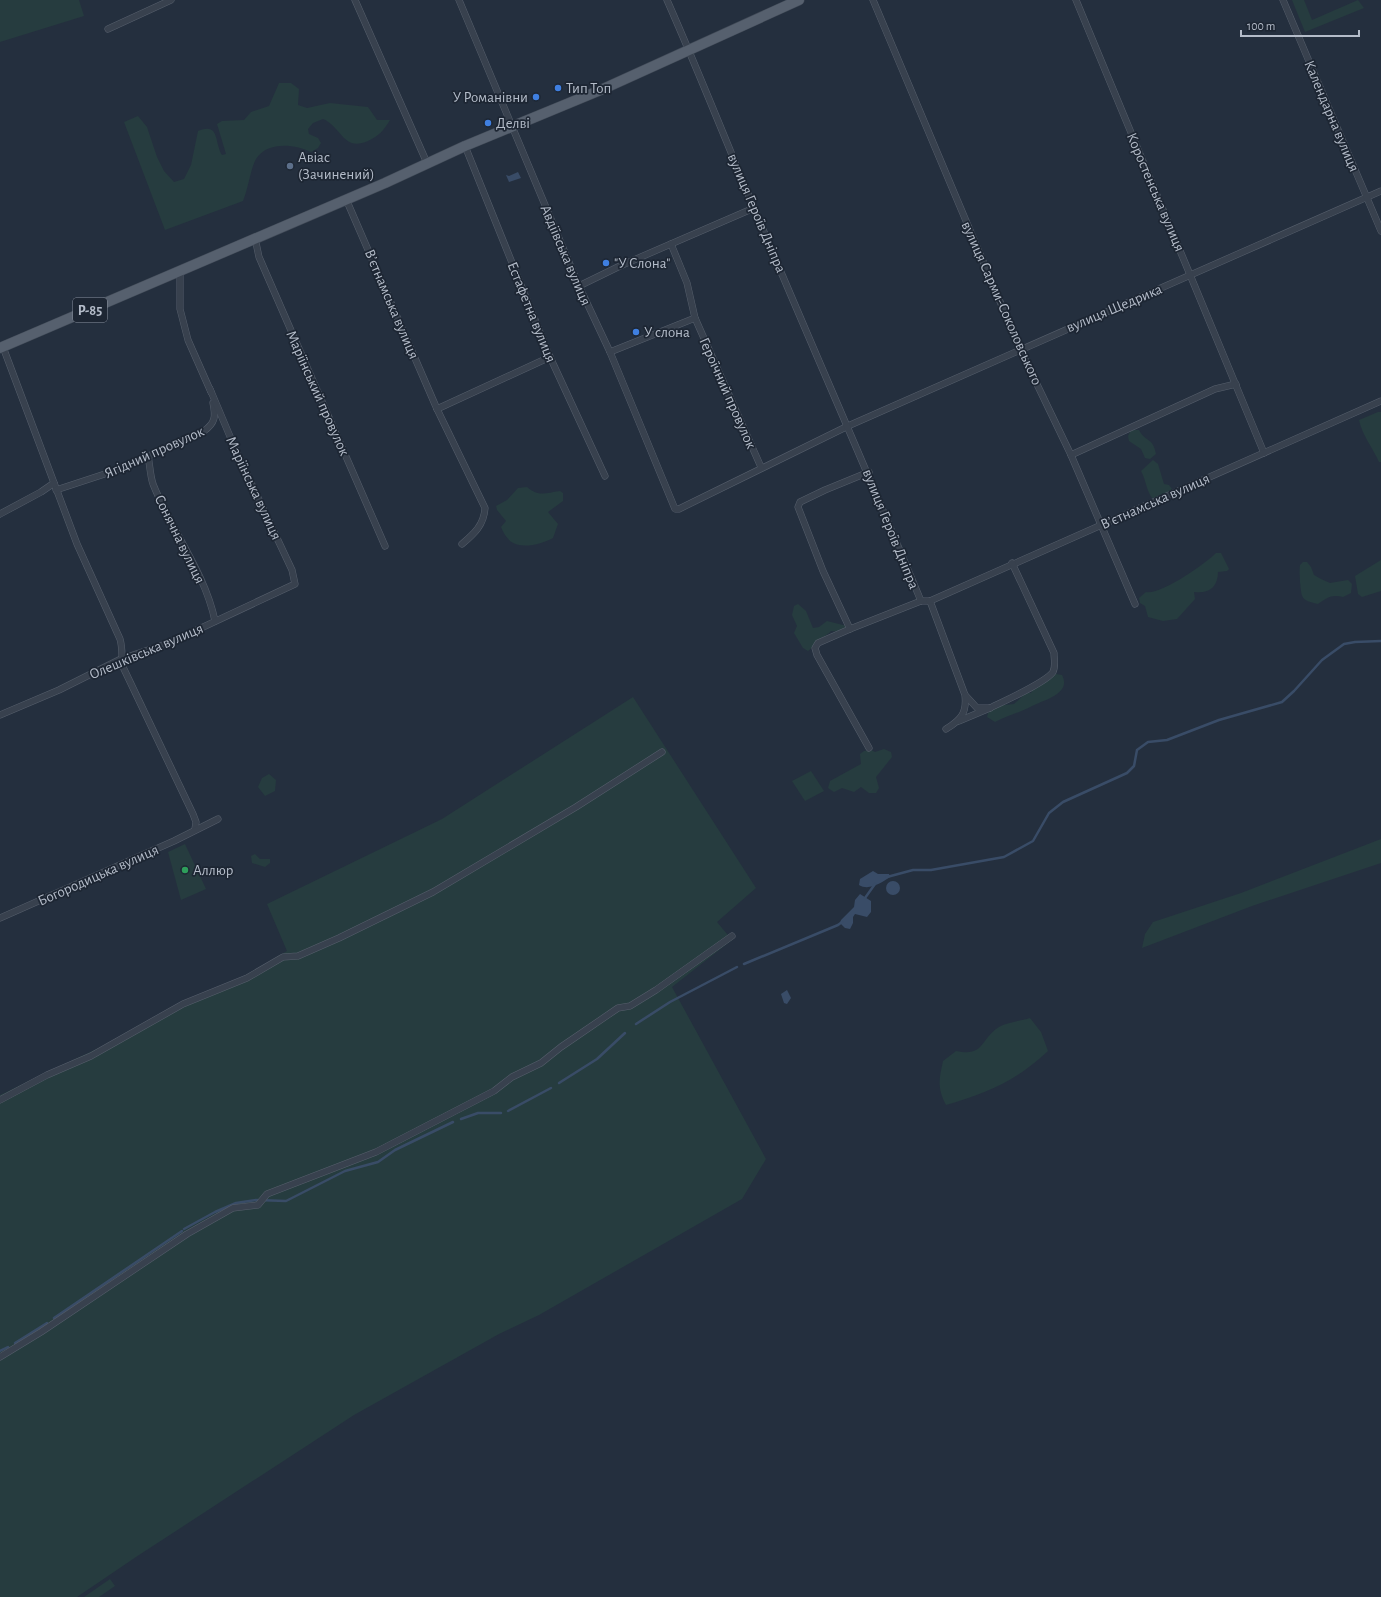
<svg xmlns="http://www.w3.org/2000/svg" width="1381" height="1597" font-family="'Alegreya Sans',sans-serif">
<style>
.green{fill:#263c3f}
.water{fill:#394c67}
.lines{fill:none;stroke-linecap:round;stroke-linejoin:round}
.stream{stroke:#394c67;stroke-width:2.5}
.minor-casing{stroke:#565f6c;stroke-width:7}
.primary-casing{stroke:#414a57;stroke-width:11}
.minor{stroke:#38414e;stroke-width:6}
.primary{stroke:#56606e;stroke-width:10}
.shop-dot{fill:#3f7fe0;stroke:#1d2633;stroke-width:1.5}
.service-dot{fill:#5c6f8a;stroke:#1d2633;stroke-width:1.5}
.leisure-dot{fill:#2e9e5b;stroke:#1d2633;stroke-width:1.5}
.labels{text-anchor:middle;stroke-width:3.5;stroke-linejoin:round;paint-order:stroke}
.shield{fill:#1d2633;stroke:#878f9c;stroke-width:1}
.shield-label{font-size:14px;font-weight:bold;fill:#b4bcc9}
.poi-label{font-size:15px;fill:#b4bcc9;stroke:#1d2633;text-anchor:start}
.street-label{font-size:15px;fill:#b4bcc9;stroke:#1d2633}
</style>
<rect width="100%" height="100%" fill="#242f3e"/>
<g class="green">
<polygon points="0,0 79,0 84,16 0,42"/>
<polygon points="1292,0 1304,0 1312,20 1358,0 1364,8 1305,32"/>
<path d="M279,83H291L299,89L298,105L307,108L330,103L368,107L377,120H390C384,130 379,136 368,141C343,152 342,127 323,119L313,123L308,129L309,134L318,138L321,143L318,148L311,152C295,144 267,141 256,159C251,167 248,190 243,201L165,230L124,122L138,116L147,127L157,157L164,171L174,182L184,179L191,165L198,131C220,122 214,142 222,155L226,154L217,124L222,121L244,120L251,112L269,106Z"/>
<path d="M1378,412H1381V462H1379C1373,448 1362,435 1359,420Z"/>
<path d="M1131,430H1139C1145,442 1153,437 1156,454L1150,459L1145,458L1141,449L1129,441L1128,436Z"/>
<path d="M1153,460L1158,464L1164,484L1169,485L1172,489L1157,499H1153C1147,493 1146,480 1141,471Z"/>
<path d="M527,487C539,497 545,493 560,491L563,493V501L548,512L558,524L553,538C542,544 521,550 510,541C506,537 503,532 501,527L506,521L497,510L496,506L507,500L518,488Z"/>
<path d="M1216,553H1221L1229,569L1227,571L1218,572C1218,587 1209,594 1194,592L1195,599L1177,619L1163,621L1148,617L1145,606L1140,603L1139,598L1146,592C1161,595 1205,564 1216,553Z"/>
<polygon points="1381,560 1381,591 1362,597 1358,594 1355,576"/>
<path d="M1303,562H1307L1311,567L1314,575L1321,579L1330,583L1348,580L1352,584L1351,593L1343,597C1331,594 1327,598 1318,604C1300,600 1302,598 1300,582C1300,576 1299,571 1300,565Z"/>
<path d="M798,604L806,611L813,628L819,627L827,621L847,626C843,632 837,632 831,631C827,636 821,637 817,641C813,644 813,648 808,651L803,648L794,633L797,626L792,615L794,606Z"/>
<path d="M1056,674L1062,675C1072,694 1043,700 1032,706C1021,712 1007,716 995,722L987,717L988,713C1001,703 1000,706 1014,704L1026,693H1031L1034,688Z"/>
<polygon points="633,697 756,888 717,922 732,940 672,987 766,1159 742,1199 539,1315 499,1334 354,1415 136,1557 77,1597 0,1597 0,1095 222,989 287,951 267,904 442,819"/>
<polygon points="884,749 891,752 892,757 876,777 879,788 876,793 869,793 861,787 854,792 842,788 834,792 828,788 830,781 861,764 860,754 864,751 871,750 875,752"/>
<polygon points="811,771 824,791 805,801 792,781"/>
<polygon points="269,774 276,780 275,791 265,796 258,787 262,778"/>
<polygon points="1381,839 1381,863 1252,906 1142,948 1145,934 1153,922 1241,893"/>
<polygon points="185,844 206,889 181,900 168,852"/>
<polygon points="255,854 260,859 270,859 270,863 265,867 252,863 251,856"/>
<path d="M1030,1018L1041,1032L1048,1051C1016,1081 987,1093 946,1105C937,1088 939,1079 943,1061L956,1051C985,1057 979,1040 999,1027C1007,1022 1021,1021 1030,1018Z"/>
<polygon points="110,1579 115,1586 99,1597 84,1597"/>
</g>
<g class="water">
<polygon points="518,172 521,178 509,182 506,175 509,176"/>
<path d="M873,871L878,874H889L890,877C881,883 869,891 859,885L860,879Z"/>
<circle cx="893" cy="888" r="7"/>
<polygon points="860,894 871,901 871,912 867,917 855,914 853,917 853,923 850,929 845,928 840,923 841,920 854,907 855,900"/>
<polygon points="787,990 791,998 787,1004 784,1003 781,994"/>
</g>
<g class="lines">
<g class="stream">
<polyline points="887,877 913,870 931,870 1004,857 1033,841 1049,813 1063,802 1127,773 1134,766 1137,750 1148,742 1167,740 1219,720 1282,702 1294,691 1322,660 1344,644 1355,642 1381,641"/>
<polyline points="865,898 875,884"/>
<polyline points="744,964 838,925 842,922"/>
<polyline points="636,1024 670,1002 737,967"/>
<polyline points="559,1083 597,1059 625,1033"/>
<polyline points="508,1111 551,1088"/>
<polyline points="461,1119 478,1113 501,1113"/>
<polyline points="184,1229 215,1212 236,1203 256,1200 286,1201 345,1171 378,1162 395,1150 453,1122"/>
<polyline points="54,1318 182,1231"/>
<polyline points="15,1343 47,1323"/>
<polyline points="0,1351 8,1347"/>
</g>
<g class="minor-casing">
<g id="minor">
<polyline points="355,0 427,163"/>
<polyline points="459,0 579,286 610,352 675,509 679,509 848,426 1381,191"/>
<path d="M667,0C702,79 733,159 767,239C818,360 871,480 921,601H930L965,695C967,713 961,720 946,729"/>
<polyline points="873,0 1020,349 1071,455 1135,604"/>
<polyline points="1076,0 1264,453"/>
<polyline points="1283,0 1381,231"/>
<polyline points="108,29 171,0"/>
<polyline points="465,146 550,357 605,476"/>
<path d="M346,199L437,409L485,508C484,525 474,534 462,544"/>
<polyline points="255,238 259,257 385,546"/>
<polyline points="671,244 687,283 695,318 761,467"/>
<polyline points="180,271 180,309 188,340 211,392"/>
<polyline points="579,286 620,266 754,208"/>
<path d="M3,347L77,544L120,639C123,649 121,657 123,667L193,814L196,822L195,829"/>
<polyline points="610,352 695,318"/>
<polyline points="437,409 550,357"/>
<polyline points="1071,455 1215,389 1236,384"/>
<path d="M148,456C150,465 150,475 153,484C171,530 205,572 215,621"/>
<path d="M56,490L120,469L204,431C215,423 216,417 213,403"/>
<polyline points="0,514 41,492 54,483"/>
<polyline points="930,601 1381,401"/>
<polyline points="850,629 823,571 798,507 800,502 825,490 869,472"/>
<path d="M990,708C1004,701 1045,683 1053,672C1056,666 1054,659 1054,653L1012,563"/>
<polyline points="0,715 59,690 121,659 169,643 295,584 292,570 237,453 210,389"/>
<polyline points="959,721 990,708 977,708 966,696"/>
<polyline points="869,748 817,655 815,648 818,643 850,629 921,601"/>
<polyline points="0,918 174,841 218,819"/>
<polyline points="0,1100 47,1075 91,1056 183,1004 247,978 283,957 298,956 339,938 433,892 576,807 662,752"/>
<polyline points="0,1357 41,1332 187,1234 233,1208 258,1205 267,1194 376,1152 494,1091 512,1077 541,1063 561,1047 618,1008 630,1006 656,990 732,936"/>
</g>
</g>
<g class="primary-casing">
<polyline id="primary" points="0,348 385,183 465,146 603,89 799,0"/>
</g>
<use href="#minor" class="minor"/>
<use href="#primary" class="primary"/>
</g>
<g class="shop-dot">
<circle cx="558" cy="88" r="4"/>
<circle cx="536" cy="97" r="4"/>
<circle cx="488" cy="123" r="4"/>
<circle cx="606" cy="263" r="4"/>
<circle cx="636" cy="332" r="4"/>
</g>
<circle class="service-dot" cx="290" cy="166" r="4"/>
<circle class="leisure-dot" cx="185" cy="870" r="4"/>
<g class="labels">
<rect class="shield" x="73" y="298" width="34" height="24" rx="3"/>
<g class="shield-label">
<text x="90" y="315">Р-85</text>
</g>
<g class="poi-label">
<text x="566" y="93">Тип Топ</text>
<text x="528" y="102" text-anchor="end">У Романівни</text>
<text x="496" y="128">Делві</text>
<text x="298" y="162">Авіас<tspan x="298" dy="17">(Зачинений)</tspan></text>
<text x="614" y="268">"У Слона"</text>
<text x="644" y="337">У слона</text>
<text x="193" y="875">Аллюр</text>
</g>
<g class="street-label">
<text transform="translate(1332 116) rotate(67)" y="5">Календарна вулиця</text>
<text transform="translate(1156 192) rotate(67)" y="5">Коростенська вулиця</text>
<text transform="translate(757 213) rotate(67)" y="5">вулиця Героїв Дніпра</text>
<text transform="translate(566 255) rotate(67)" y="5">Авдіївська вулиця</text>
<text transform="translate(1002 303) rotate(66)" y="5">вулиця Сарми-Соколовського</text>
<text transform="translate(392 304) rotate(67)" y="5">Вʼєтнамська вулиця</text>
<text transform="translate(1114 308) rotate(-23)" y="5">вулиця Щедрика</text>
<text transform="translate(532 312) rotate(68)" y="5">Естафетна вулиця</text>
<text transform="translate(318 393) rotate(66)" y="5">Маріїнський провулок</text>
<text transform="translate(728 393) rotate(66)" y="5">Героїчний провулок</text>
<text transform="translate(154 452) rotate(-24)" y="5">Ягідний провулок</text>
<text transform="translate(254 488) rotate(65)" y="5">Маріїнська вулиця</text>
<text transform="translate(1155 501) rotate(-24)" y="5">Вʼєтнамська вулиця</text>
<text transform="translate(891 529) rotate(68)" y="5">вулиця Героїв Дніпра</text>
<text transform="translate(180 539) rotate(64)" y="5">Сонячна вулиця</text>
<text transform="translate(146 651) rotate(-23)" y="5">Олешківська вулиця</text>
<text transform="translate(98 875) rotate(-24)" y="5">Богородицька вулиця</text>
</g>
</g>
<path d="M1241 30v6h118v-6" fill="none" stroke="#b4bcc9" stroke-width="2"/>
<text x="1247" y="30" font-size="12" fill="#b4bcc9" stroke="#1d2633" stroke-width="3" paint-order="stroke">100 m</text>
</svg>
